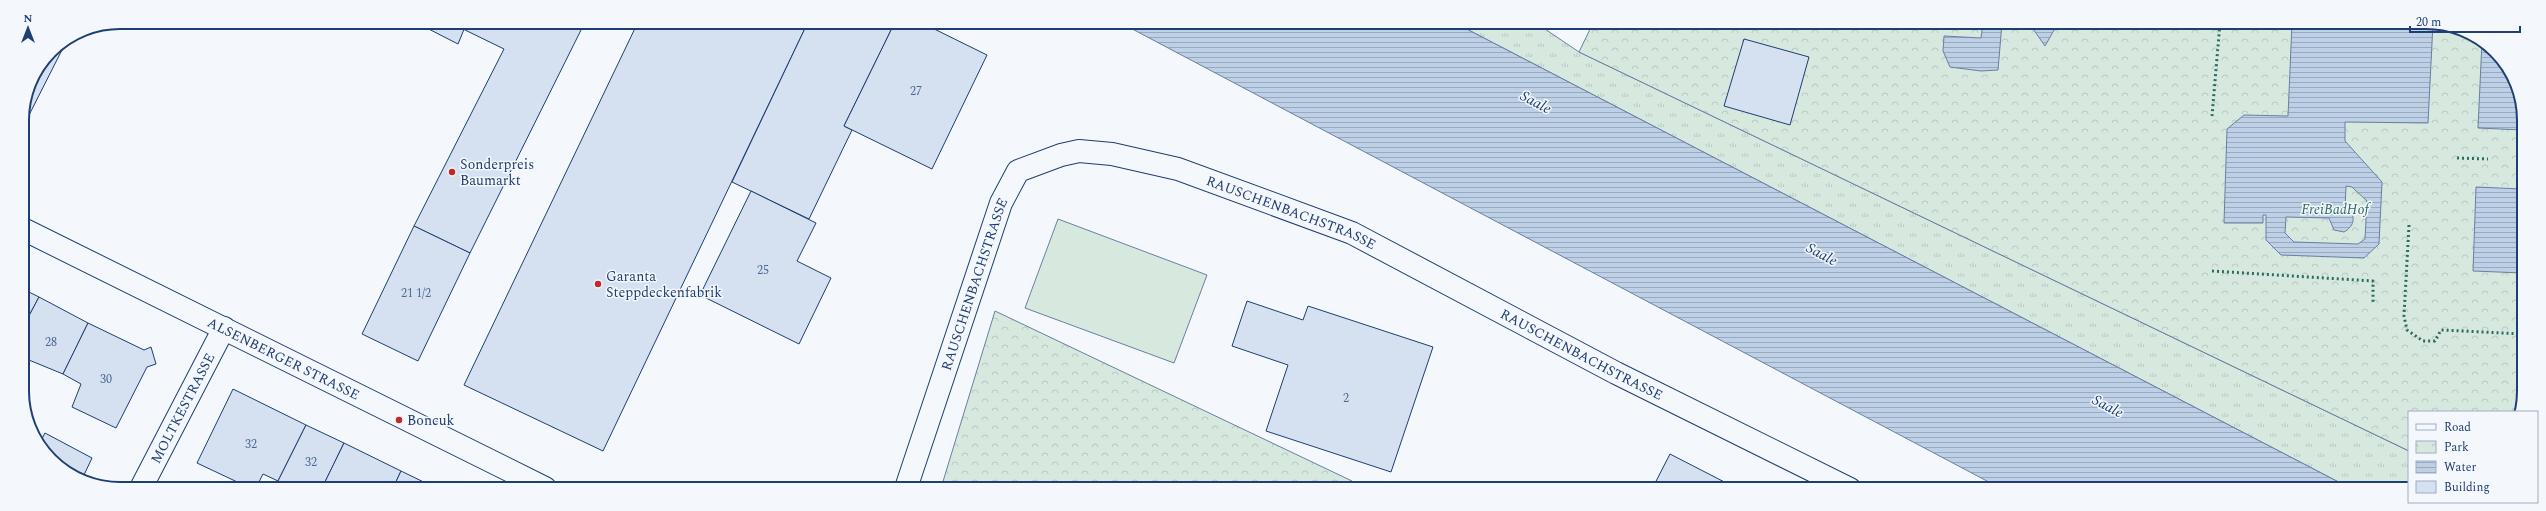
<svg xmlns="http://www.w3.org/2000/svg" width="2546" height="511" font-family="Spectral,serif">
<style>
.grass{fill:url(#grass-tufts);stroke:#687fa3}
.park{fill:url(#park-crowns);stroke:#687fa3}
.pitch{fill:#d7e8df;stroke:#687fa3}
.water{fill:url(#water-rules);stroke:#687fa3;fill-rule:evenodd}
.building{fill:#d5e0f0;stroke:#1d3f73}
.lines{fill:none;stroke-linecap:round;stroke-linejoin:round}
.minor-casing{stroke:#1d3f73;stroke-width:24}
.tertiary-casing{stroke:#1d3f73;stroke-width:24}
.minor{stroke:#f4f7fb;stroke-width:22}
.tertiary{stroke:#f4f7fb;stroke-width:22}
.hedge{stroke:#2c6c60;stroke-width:3;stroke-dasharray:2 3;stroke-linecap:butt}
.poi-dot{fill:#c62828;stroke:#f4f7fb;stroke-width:1.5}
.labels{text-anchor:middle;stroke-width:3;stroke-linejoin:round;paint-order:stroke}
.number-label{font-size:12px;fill:#4b6792}
.poi-label{font-size:14px;fill:#1d3f73;stroke:#f4f7fb;text-anchor:start}
.park-label{font-size:14px;font-style:italic;fill:#2c6c60;stroke:#f4f7fb}
.street-label{font-size:14px;fill:#1d3f73;stroke:#f4f7fb}
.water-label{font-size:15px;font-style:italic;fill:#1d3f73;stroke:#f4f7fb}
.rim{fill:none;stroke:#1d3f73;stroke-width:2}
</style>
<defs>
<pattern id="grass-tufts" width="24" height="20" patternUnits="userSpaceOnUse"><rect width="24" height="20" fill="#d7e8df"/><path d="M3 7l-1-3M5 7V3M7 7l1-3M15 17l-1-3M17 17v-4M19 17l1-3" fill="none" stroke="#b8c8c3"/></pattern>
<pattern id="park-crowns" width="20" height="18" patternUnits="userSpaceOnUse"><rect width="20" height="18" fill="#d7e8df"/><path d="M2 6a3 3 0 1 1 6 0M12 15a3 3 0 1 1 6 0" fill="none" stroke="#b8c8c3"/></pattern>
<pattern id="water-rules" width="6" height="5" patternUnits="userSpaceOnUse"><rect width="6" height="5" fill="#bed0e5"/><path d="M0 2.5h6" fill="none" stroke="#9aaabe"/></pattern>
</defs>
<rect width="100%" height="100%" fill="#f4f7fb"/>
<polygon class="grass" points="1455,23 1536,23 1579,52 2409,451 2409,489 2352,489"/>
<g class="park">
<polygon points="1593,23 2439,23 2470,32 2495,50 2522,100 2523,404 2521,412 2409,412 2409,451 1579,52"/>
<polygon points="995,311 1352,481 1348,488 941,488"/>
</g>
<polygon class="pitch" points="1058,219 1207,275 1174,363 1025,308"/>
<g class="water">
<polygon points="1119,22 1455,23 2352,489 2002,489"/>
<polygon points="1983,23 2002,23 1998,70 1981,71 1950,67 1943,51 1944,36 1981,38"/>
<polygon points="2029,23 2058,23 2045,46"/>
<path d="M2292,23H2433L2428,123L2345,122V141L2382,182L2379,244L2364,258L2281,255L2266,240V215H2263V223H2224L2227,129L2244,115L2288,116ZM2346,186L2352,187L2367,201L2365,239L2358,244L2294,242L2285,233L2286,217L2329,218L2334,230L2344,232C2355,226 2357,214 2345,209Z"/>
<polygon points="2482,41 2495,50 2522,100 2522,130 2478,128"/>
<polygon points="2476,187 2522,189 2523,273 2473,271"/>
</g>
<g class="building">
<polygon points="415,22 467,22 458,44"/>
<polygon points="467,22 585,22 470,253 414,226 504,49 463,29"/>
<polygon points="638,22 808,22 603,451 464,385"/>
<polygon points="808,22 895,22 844,126 852,130 809,219 732,182"/>
<polygon points="895,22 920,22 987,55 932,169 844,126"/>
<polygon points="1744,39 1809,57 1790,125 1724,106"/>
<polygon points="67,40 22,129 30,82 51,50"/>
<polygon points="751,191 816,223 797,261 831,278 799,344 700,295"/>
<polygon points="414,226 470,253 418,361 362,334"/>
<polygon points="23,289 39,297 23,327"/>
<polygon points="39,297 88,323 63,374 24,358 23,327"/>
<polygon points="1247,301 1303,320 1308,306 1433,347 1391,472 1266,431 1288,365 1232,346"/>
<polygon points="88,323 144,350 151,347 156,364 147,367 116,428 72,407 81,384 63,374"/>
<polygon points="233,389 306,425 278,481 263,474 256,488 250,488 197,463"/>
<polygon points="306,425 344,443 322,488 292,488 278,481"/>
<polygon points="45,433 92,458 83,477 55,465 39,444"/>
<polygon points="344,443 401,471 393,488 322,488"/>
<polygon points="1670,454 1738,489 1652,489"/>
<polygon points="401,471 436,488 393,488"/>
</g>
<g class="lines">
<g class="minor-casing">
<g id="minor">
<path id="s1" d="M141,488L224,328"/>
<path id="s2" d="M906,488L1001,203L1018,171L1061,155L1079,151L1112,154L1178,169L1352,233L1616,373L1850,489"/>
</g>
</g>
<g class="tertiary-casing">
<g id="tertiary">
<path id="s3" d="M23,229L545,488"/>
</g>
</g>
<use href="#minor" class="minor"/>
<use href="#tertiary" class="tertiary"/>
<g class="hedge">
<polyline points="2212,116 2220,23"/>
<polyline points="2457,158 2488,159"/>
<polyline points="2409,225 2404,316 2407,330 2423,341 2435,341 2441,330 2523,334"/>
<polyline points="2212,271 2373,281 2373,304"/>
</g>
</g>
<g class="poi-dot">
<circle cx="452" cy="172" r="4"/>
<circle cx="598" cy="284" r="4"/>
<circle cx="399" cy="420" r="4"/>
</g>
<g class="labels">
<g class="number-label">
<text x="916" y="95">27</text>
<text x="763" y="274">25</text>
<text x="416" y="297">21 1/2</text>
<text x="51" y="346">28</text>
<text x="106" y="383">30</text>
<text x="1346" y="402">2</text>
<text x="251" y="448">32</text>
<text x="311" y="466">32</text>
</g>
<g class="poi-label">
<text x="460" y="169">Sonderpreis<tspan x="460" dy="16">Baumarkt</tspan></text>
<text x="606" y="281">Garanta<tspan x="606" dy="16">Steppdeckenfabrik</tspan></text>
<text x="407" y="425">Boncuk</text>
</g>
<g class="park-label">
<text x="2335" y="214">FreiBadHof</text>
</g>
<g class="street-label">
<text dy="5" stroke="none"><textPath href="#s2" startOffset="623">RAUSCHENBACHSTRASSE</textPath></text>
<text dy="5" stroke="none"><textPath href="#s2" startOffset="215">RAUSCHENBACHSTRASSE</textPath></text>
<text dy="5" stroke="none"><textPath href="#s2" startOffset="947">RAUSCHENBACHSTRASSE</textPath></text>
<text dy="5" stroke="none"><textPath href="#s3" startOffset="291">ALSENBERGER STRASSE</textPath></text>
<text dy="5" stroke="none"><textPath href="#s1" startOffset="90">MOLTKESTRASSE</textPath></text>
</g>
<g class="water-label">
<text transform="translate(1536 102) rotate(28)" y="5">Saale</text>
<text transform="translate(1822 254) rotate(28)" y="5">Saale</text>
<text transform="translate(2108 406) rotate(28)" y="5">Saale</text>
</g>
</g>
<path d="M0 0H2546V511H0ZM120 29H2426A91 91 0 0 1 2517 120V391A91 91 0 0 1 2426 482H120A91 91 0 0 1 29 391V120A91 91 0 0 1 120 29Z" fill="#f4f7fb" fill-rule="evenodd"/>
<path class="rim" d="M120 29H2426A91 91 0 0 1 2517 120V391A91 91 0 0 1 2426 482H120A91 91 0 0 1 29 391V120A91 91 0 0 1 120 29Z"/>
<rect x="2408" y="411" width="130" height="92" fill="#f4f7fb" stroke="#9eadc5"/>
<rect x="2416" y="424" width="20" height="6" fill="#f4f7fb" stroke="#9eadc5"/>
<text x="2444" y="431" font-size="12" fill="#1d3f73">Road</text>
<rect x="2416" y="441" width="20" height="12" fill="url(#park-crowns)" stroke="#9eadc5"/>
<text x="2444" y="451" font-size="12" fill="#1d3f73">Park</text>
<rect x="2416" y="461" width="20" height="12" fill="url(#water-rules)" stroke="#9eadc5"/>
<text x="2444" y="471" font-size="12" fill="#1d3f73">Water</text>
<rect x="2416" y="481" width="20" height="12" fill="#d5e0f0" stroke="#9eadc5"/>
<text x="2444" y="491" font-size="12" fill="#1d3f73">Building</text>
<g transform="translate(28 28)" stroke="#f4f7fb" stroke-width="3" paint-order="stroke">
<path d="M0-3L7 15L0 10L-7 15Z" fill="#1d3f73"/>
<text y="-6" font-size="11" font-weight="bold" text-anchor="middle" fill="#1d3f73">N</text>
</g>
<path d="M2410 26v6h110v-6" fill="none" stroke="#1d3f73" stroke-width="2"/>
<text x="2416" y="26" font-size="12" fill="#1d3f73" stroke="#f4f7fb" stroke-width="3" paint-order="stroke">20 m</text>
</svg>
